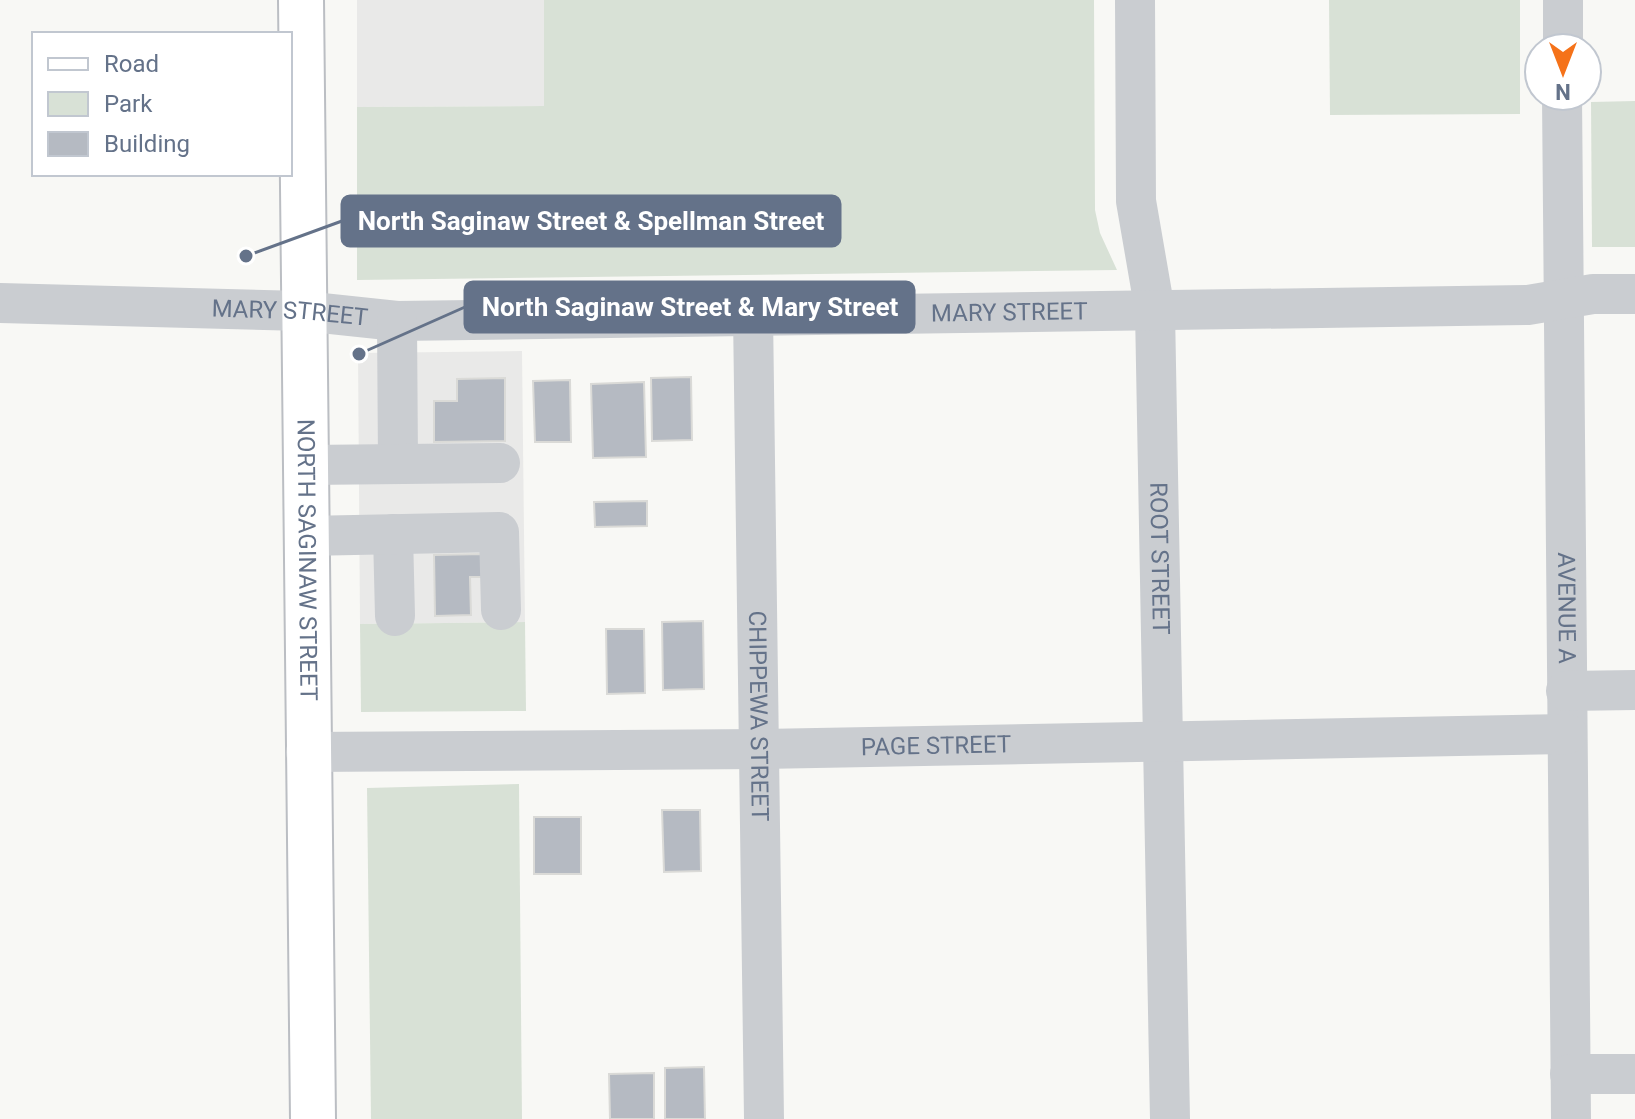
<svg xmlns="http://www.w3.org/2000/svg" width="1635" height="1119" font-family="Roboto,sans-serif">
<style>
.built{fill:#e9e9e8}
.green{fill:#d8e1d6}
.building{fill:#b5bac2;stroke:#dadad7;stroke-width:2}
.lines{fill:none;stroke-linecap:round;stroke-linejoin:round}
.major-casing{stroke:#bbbec3;stroke-width:48}
.minor{stroke:#cacdd1;stroke-width:40}
.major{stroke:#fff;stroke-width:44}
.labels{text-anchor:middle;stroke-width:8;stroke-linejoin:round;paint-order:stroke}
.street-label{font-size:24px;fill:#647289;stroke:#fff}
.leader{fill:none;stroke:#647289;stroke-width:3}
.callout-dot{fill:#647289;stroke:#fff;stroke-width:3}
.callout{fill:#647289;stroke:#647289;stroke-width:3}
.callout-label{font-size:26px;text-anchor:middle;font-weight:bold;fill:#fff}
</style>
<rect width="100%" height="100%" fill="#f8f8f5"/>
<g class="built">
<polygon points="357,0 544,0 544,106 357,107"/>
<polygon points="522,351 525,622 360,624 358,353"/>
</g>
<g class="green">
<polygon points="544,0 1094,0 1095,210 1100,233 1117,270 357,280 357,107 544,106"/>
<polygon points="1329,0 1520,0 1520,114 1330,115"/>
<polygon points="1635,101 1635,247 1592,247 1591,102"/>
<polygon points="525,622 526,711 361,712 360,624"/>
<polygon points="519,784 522,1119 371,1119 367,788"/>
</g>
<g class="building">
<polygon points="691,377 692,440 652,441 651,378"/>
<polygon points="505,378 505,441 434,442 434,401 457,401 457,379"/>
<polygon points="570,380 571,442 535,442 533,381"/>
<polygon points="644,382 646,457 593,458 591,384"/>
<polygon points="647,501 647,526 595,527 594,502"/>
<polygon points="484,554 484,577 470,577 471,615 435,616 434,555"/>
<polygon points="703,621 704,689 663,690 662,622"/>
<polygon points="606,629 644,629 645,693 607,694"/>
<polygon points="662,810 700,810 701,871 664,872"/>
<rect x="534" y="817" width="47" height="57"/>
<polygon points="704,1067 705,1119 665,1119 665,1068"/>
<polygon points="654,1073 654,1119 610,1119 609,1074"/>
</g>
<g class="lines">
<g class="major-casing">
<g id="major">
<path id="s6" d="M301,0L313,1119"/>
</g>
</g>
<g class="minor">
<path id="s1" d="M1135,0L1136,201L1155,311L1170,1119"/>
<polyline points="1563,48 1563,0"/>
<path id="s2" d="M1562,96L1571,1119"/>
<path id="s3" d="M0,303L303,311L397,321L1528,305L1593,294H1635"/>
<path id="s4" d="M753,314L764,1119"/>
<polyline points="397,321 398,463"/>
<polyline points="306,465 500,463"/>
<polyline points="393,534 395,616"/>
<polyline points="306,536 499,532 501,610"/>
<polyline points="1566,691 1635,690"/>
<path id="s5" d="M306,752L761,749L1567,734"/>
<polyline points="1570,1074 1635,1074"/>
</g>
<use href="#major" class="major"/>
</g>
<g class="labels">
<g class="street-label">
<text dy="8" stroke="none"><textPath href="#s3" startOffset="1010">MARY STREET</textPath></text>
<text dy="8" stroke="none"><textPath href="#s3" startOffset="290">MARY STREET</textPath></text>
<text dy="8" stroke="none"><textPath href="#s1" startOffset="560">ROOT STREET</textPath></text>
<text dy="8" stroke="none"><textPath href="#s6" startOffset="560">NORTH SAGINAW STREET</textPath></text>
<text dy="8" stroke="none"><textPath href="#s2" startOffset="512">AVENUE A</textPath></text>
<text dy="8" stroke="none"><textPath href="#s4" startOffset="402">CHIPPEWA STREET</textPath></text>
<text dy="8" stroke="none"><textPath href="#s5" startOffset="630">PAGE STREET</textPath></text>
</g>
</g>
<path class="leader" d="M246 256L342 221M359 354L465 307"/>
<g class="callout-dot">
<circle cx="246" cy="256" r="8"/>
<circle cx="359" cy="354" r="8"/>
</g>
<g class="callout">
<rect x="342" y="196" width="498" height="50" rx="8"/>
<rect x="465" y="282" width="449" height="50" rx="8"/>
</g>
<g class="callout-label">
<text x="591" y="230">North Saginaw Street &amp; Spellman Street</text>
<text x="690" y="316">North Saginaw Street &amp; Mary Street</text>
</g>
<rect x="32" y="32" width="260" height="144" fill="#ffffff" stroke="#c1c7d0" stroke-width="2"/>
<rect x="48" y="58" width="40" height="12" fill="#ffffff" stroke="#c1c7d0" stroke-width="2"/>
<text x="104" y="72" font-size="24" fill="#647289">Road</text>
<rect x="48" y="92" width="40" height="24" fill="#d8e1d6" stroke="#c1c7d0" stroke-width="2"/>
<text x="104" y="112" font-size="24" fill="#647289">Park</text>
<rect x="48" y="132" width="40" height="24" fill="#b5bac2" stroke="#c1c7d0" stroke-width="2"/>
<text x="104" y="152" font-size="24" fill="#647289">Building</text>
<g transform="translate(1563 72) rotate(180)"><circle r="38" fill="#ffffff" stroke="#c1c7d0" stroke-width="2"/>
<path d="M0-6L14 30L0 20L-14 30Z" fill="#f57219"/>
<text y="-12" font-size="22" font-weight="bold" text-anchor="middle" fill="#647289">N</text>
</g>
</svg>
